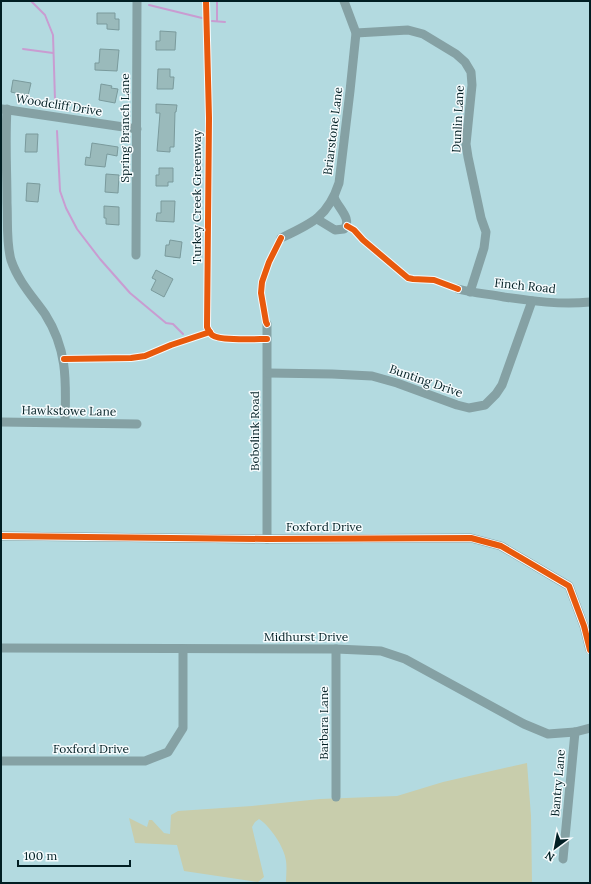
<svg xmlns="http://www.w3.org/2000/svg" width="591" height="884" font-family="Lora,serif">
<style>
.green{fill:#c8cdac}
.lines{fill:none;stroke-linecap:round;stroke-linejoin:round}
.stream{stroke:#c99cd1;stroke-width:2}
.building{fill:#9ababb;stroke:#7a9a9c}
.street{stroke:#85a1a4;stroke-width:9}
.cycleway-casing{stroke:#f5fbfd;stroke-width:8}
.cycleway{stroke:#e8590c;stroke-width:6}
.labels{text-anchor:middle;stroke-width:3;stroke-linejoin:round;paint-order:stroke}
.street-label{font-size:12px;fill:#011e23;stroke:#f5fbfd}
</style>
<rect width="100%" height="100%" fill="#b3dae0"/>
<path class="green" d="M527,763L531,816L532,883H286C286,876 287,868 286,861C285,848 270,826 259,819L255,822L252,827L264,877L258,882L184,871L177,845L135,843L129,818L147,827L149,820H152L164,833L170,834L171,815L178,811L252,806L320,799L397,796L443,782Z"/>
<g class="lines">
<g class="stream">
<polyline points="31,1 45,15 53,35 55,100"/>
<polyline points="149,5 202,18"/>
<polyline points="212,21 225,22"/>
<polyline points="217,21 217,1"/>
<polyline points="23,49 53,53"/>
<polyline points="57,131 60,191 66,208 77,229 100,259 130,293 166,323 173,324 183,334"/>
</g>
</g>
<g class="building">
<polygon points="97,13 115,13 115,19 119,19 119,30 107,29 107,24 97,24"/>
<polygon points="160,31 176,32 175,50 156,50 156,41 160,41"/>
<polygon points="100,49 119,50 117,71 95,70 95,63 99,63"/>
<polygon points="158,69 170,69 170,77 174,77 173,89 157,89"/>
<polygon points="13,80 31,83 28,96 11,92"/>
<polygon points="101,84 112,86 111,88 118,89 115,103 99,100"/>
<polygon points="156,104 177,105 176,112 175,112 174,147 170,147 170,152 157,151 160,113 156,113"/>
<polygon points="26,134 38,134 37,152 25,152"/>
<polygon points="92,143 118,147 117,156 107,154 105,167 85,165 86,157 90,158"/>
<polygon points="159,168 173,168 173,182 168,182 168,186 156,186 156,175 159,175"/>
<polygon points="106,174 119,175 118,193 105,192"/>
<polygon points="27,183 40,184 38,202 26,201"/>
<polygon points="161,201 175,201 174,222 156,221 157,213 161,213"/>
<polygon points="104,206 119,207 119,225 106,224 106,218 104,218"/>
<polygon points="170,240 182,242 180,258 165,256 166,245 169,245"/>
<polygon points="156,270 173,279 164,297 151,290 156,280 152,278"/>
</g>
<g class="lines">
<g class="street">
<polyline points="356,33 408,30 423,34 456,54 465,62 471,72 472,85 466,144 468,157 481,218 486,232 484,248 470,292"/>
<polyline points="2,109 137,129"/>
<path d="M7,109C5,141 7,172 7,203C8,222 6,242 11,260C18,281 33,297 45,314C68,350 66,382 65,422"/>
<path d="M317,219L335,230L344,229C353,219 337,207 334,197"/>
<path d="M281,238C311,224 328,217 339,183L350,91L356,33L344,1"/>
<polyline points="136,255 137,1"/>
<path d="M458,289C473,293 488,294 504,297C532,301 561,305 590,302"/>
<polyline points="267,324 267,539"/>
<polyline points="268,373 332,374 372,376 397,383 457,405 469,408 485,405 496,394 502,385 532,301"/>
<polyline points="1,422 137,424"/>
<polyline points="1,536 267,539 471,538 501,546 569,586 584,626 590,650"/>
<polyline points="1,648 336,649 381,651 405,659 524,724 548,734 575,732 590,728"/>
<polyline points="336,649 336,797"/>
<polyline points="1,761 145,761 168,752 183,728 183,649"/>
<polyline points="563,859 575,732"/>
</g>
<g class="cycleway-casing">
<g id="cycleway">
<path d="M206,1L209,118L207,327C208,330 210,333 212,335C219,341 257,339 267,339"/>
<polyline points="347,226 354,230 363,240 408,278 413,279 434,280 458,289"/>
<polyline points="267,324 266,322 261,293 262,282 269,262 281,238"/>
<polyline points="64,359 131,358 145,356 171,345 210,332"/>
<polyline points="1,536 267,539 471,538 501,546 569,586 584,626 590,650"/>
</g>
</g>
<use href="#cycleway" class="cycleway"/>
</g>
<g class="labels">
<g class="street-label">
<text transform="translate(59 105) rotate(9)" y="4">Woodcliff Drive</text>
<text transform="translate(458 119) rotate(-87)" y="4">Dunlin Lane</text>
<text transform="translate(125 128) rotate(-90)" y="4">Spring Branch Lane</text>
<text transform="translate(333 131) rotate(-83)" y="4">Briarstone Lane</text>
<text transform="translate(197 197) rotate(-90)" y="4">Turkey Creek Greenway</text>
<text transform="translate(525 286) rotate(6)" y="4">Finch Road</text>
<text transform="translate(426 381) rotate(19)" y="4">Bunting Drive</text>
<text transform="translate(69 411) rotate(1)" y="4">Hawkstowe Lane</text>
<text transform="translate(255 431) rotate(-90)" y="4">Bobolink Road</text>
<text x="324" y="531">Foxford Drive</text>
<text x="306" y="641">Midhurst Drive</text>
<text transform="translate(324 723) rotate(-90)" y="4">Barbara Lane</text>
<text x="91" y="753">Foxford Drive</text>
<text transform="translate(558 783) rotate(-85)" y="4">Bantry Lane</text>
</g>
</g>
<rect width="591" height="884" fill="none" stroke="#011e23" stroke-width="4"/>
<g transform="translate(555 848) rotate(212)" stroke="#f5fbfd" stroke-width="3" paint-order="stroke">
<path d="M0-3L7 15L0 10L-7 15Z" fill="#011e23"/>
<text y="-6" font-size="11" font-weight="bold" text-anchor="middle" fill="#011e23">N</text>
</g>
<path d="M18 860v6h112v-6" fill="none" stroke="#011e23" stroke-width="2"/>
<text x="24" y="860" font-size="12" fill="#011e23" stroke="#f5fbfd" stroke-width="3" paint-order="stroke">100 m</text>
</svg>
